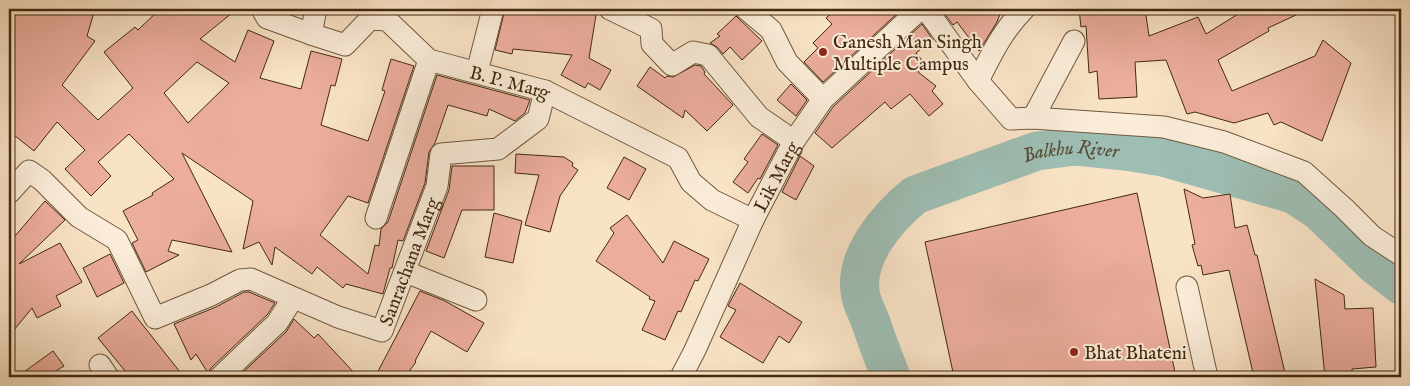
<svg xmlns="http://www.w3.org/2000/svg" width="1410" height="386" font-family="'IM FELL English',serif">
<style>
.lines{fill:none;stroke-linecap:round;stroke-linejoin:round}
.river{stroke:#9ebeb4;stroke-width:39}
.building{fill:#ecad9d;stroke:#412910;fill-rule:evenodd}
.minor-casing{stroke:#6f583e;stroke-width:23}
.minor{stroke:#fbedda;stroke-width:21}
.poi-dot{fill:#8f2418;stroke:#fbedda;stroke-width:2}
.labels{text-anchor:middle;stroke-width:4;stroke-linejoin:round;paint-order:stroke}
.poi-label{font-size:19px;fill:#412910;stroke:#fbedda;text-anchor:start}
.street-label{font-size:19px;fill:#412910;stroke:#fbedda}
.water-label{font-size:20px;font-style:italic;fill:#584e39;stroke:#fbedda}
</style>
<rect width="100%" height="100%" fill="#f9e3c6"/>
<filter id="stains"><feTurbulence type="fractalNoise" baseFrequency=".004" numOctaves="4"/><feColorMatrix values="0 0 0 0 .2 0 0 0 0 .09 0 0 0 0 .02 0 0 0 .5 -.17"/></filter>
<radialGradient id="worn" r=".72"><stop offset=".6" stop-color="#630" stop-opacity="0"/><stop offset="1" stop-color="#630" stop-opacity=".3"/></radialGradient>
<g class="lines">
<path class="river" id="s1" d="M891,377C884,359 877,341 871,323C868,314 863,306 861,297C852,258 887,218 915,195L1037,151L1076,146L1125,151L1163,157L1293,194L1319,211L1374,264L1401,285"/>
</g>
<g class="building">
<path d="M9,9H95L87,36L95,41L62,85L98,120L133,88L104,52L135,27L138,30L160,9H237L200,39L235,62L248,30L274,41L260,78L301,89L311,51L342,59L335,86L331,85L321,125L368,141L385,91L382,90L391,59L414,66L368,203L348,196L320,235L368,274L375,245L379,246L381,229L388,222L437,75L530,100L525,113L515,121L489,109L487,116L448,105L435,143L429,152L425,183L403,241L398,240L392,268H390L383,294L346,284L343,288L317,267L312,274L275,247L272,265L259,242L243,249L253,201L182,153L232,252L172,240L168,251L179,255L146,272L132,243L138,240L123,211L153,195L152,193L174,179L129,134L98,162L111,176L91,196L65,169L85,150L57,122L34,151L9,131ZM197,62L229,83L188,123L164,93Z"/>
<polygon points="505,9 597,9 589,58 611,70 600,90 588,83 585,88 561,75 572,55 513,49 512,54 495,50"/>
<polygon points="837,9 902,9 823,82 804,62 818,48 813,43 832,24 826,18"/>
<polygon points="941,9 1002,9 997,22 979,51 957,22 953,25"/>
<polygon points="1079,9 1145,9 1149,36 1198,17 1206,34 1246,9 1309,9 1268,28 1269,31 1218,60 1232,91 1315,56 1323,40 1351,63 1322,141 1281,122 1274,125 1268,113 1234,123 1195,112 1187,114 1166,60 1135,62 1137,97 1099,99 1097,71 1089,73 1086,26 1081,27"/>
<polygon points="736,16 762,41 742,60 730,47 723,54 717,47 710,43 720,36 717,34"/>
<polygon points="922,24 933,40 916,53 926,65 918,72 936,86 932,91 943,104 929,116 910,94 891,109 885,102 832,148 815,133 833,107"/>
<polygon points="695,65 701,66 705,72 704,74 733,105 707,131 685,110 683,118 637,86 650,67 665,78 667,76 673,77"/>
<polygon points="791,84 807,100 796,116 777,100"/>
<polygon points="762,134 778,145 760,179 758,178 748,193 733,182 748,162 744,159"/>
<polygon points="516,154 564,157 573,163 572,166 578,170 560,196 550,232 525,225 539,175 515,173"/>
<polygon points="800,156 814,166 796,200 782,192"/>
<polygon points="624,157 646,169 629,200 607,188"/>
<polygon points="452,166 494,166 494,210 462,210 444,258 426,251 449,190"/>
<polygon points="1184,189 1203,198 1230,194 1235,228 1247,225 1255,255 1257,255 1286,377 1254,377 1229,270 1203,275 1201,265 1198,266 1192,245 1195,244"/>
<polygon points="1137,193 1176,377 954,377 925,242"/>
<polygon points="45,201 65,220 19,264 60,243 82,282 56,296 61,306 37,318 32,308 9,336 9,243"/>
<polygon points="494,213 522,221 513,263 485,257"/>
<polygon points="627,215 663,263 674,241 709,259 698,281 695,280 681,312 678,311 665,340 642,330 655,301 649,299 650,297 596,261 614,233 610,228"/>
<polygon points="110,254 124,283 97,297 83,268"/>
<polygon points="1315,279 1344,295 1345,309 1373,308 1376,367 1352,369 1352,377 1325,377"/>
<polygon points="740,283 802,322 789,343 779,336 763,363 720,337 736,310 728,306"/>
<polygon points="420,291 445,301 484,323 467,352 431,331 415,361 416,362 405,377 375,377"/>
<polygon points="244,292 249,292 275,303 267,315 211,368 208,373 196,354 191,360 174,324 216,307"/>
<polygon points="132,311 138,319 184,377 130,377 98,338"/>
<polygon points="294,319 314,338 318,334 358,377 238,377 286,332"/>
<polygon points="53,351 64,366 46,377 17,377"/>
</g>
<g class="lines">
<g class="minor-casing">
<g id="minor">
<path id="s2" d="M262,9L267,18L311,34L345,45L370,19L387,20L429,60L545,91L678,158L691,182L712,200L753,220"/>
<polyline points="610,9 651,29 652,44 672,65 693,52 708,55 759,117 794,141"/>
<polyline points="746,9 771,30 787,62 823,99"/>
<polyline points="926,9 978,81 1011,119 1033,118 1164,127 1224,142 1304,172 1344,208 1372,236 1401,255"/>
<polyline points="311,34 316,9"/>
<polyline points="477,72 493,9"/>
<path d="M978,81C991,55 1003,30 1024,9"/>
<polyline points="1033,118 1074,41"/>
<path id="s3" d="M9,193L29,171L42,180L79,217L117,240L155,318L211,295L240,280L251,279L338,317L382,331L437,186L441,154L498,149L538,119L545,91"/>
<polyline points="376,218 429,60"/>
<polyline points="406,272 476,300"/>
<polyline points="1187,287 1207,377"/>
<polyline points="100,365 108,377"/>
<polyline points="220,377 277,323 293,298"/>
<path id="s4" d="M681,377L695,350L753,220L794,141L823,99L920,9"/>
</g>
</g>
<use href="#minor" class="minor"/>
</g>
<g class="poi-dot">
<circle cx="823" cy="52" r="5"/>
<circle cx="1074" cy="352" r="5"/>
</g>
<g class="labels">
<g class="poi-label">
<text x="833" y="48">Ganesh Man Singh<tspan x="833" dy="22">Multiple Campus</tspan></text>
<text x="1084" y="359">Bhat Bhateni</text>
</g>
<g class="street-label">
<text dy="7" stroke="none"><textPath href="#s2" startOffset="288">B. P. Marg</textPath></text>
<text dy="7" stroke="none"><textPath href="#s4" startOffset="222">Lik Marg</textPath></text>
<text dy="7" stroke="none"><textPath href="#s3" startOffset="549">Sanrachana Marg</textPath></text>
</g>
<g class="water-label">
<text dy="7" stroke="none"><textPath href="#s1" startOffset="370">Balkhu River</textPath></text>
</g>
</g>
<rect width="1410" height="386" fill="none" stroke="#f9e3c6" stroke-width="30"/>
<rect x="10" y="10" width="1390" height="366" fill="none" stroke="#412910" stroke-width="2.5"/>
<rect x="15" y="15" width="1380" height="356" fill="none" stroke="#412910"/>
<rect width="100%" height="100%" filter="url(#stains)"/>
<rect width="100%" height="100%" fill="url(#worn)"/>
</svg>
